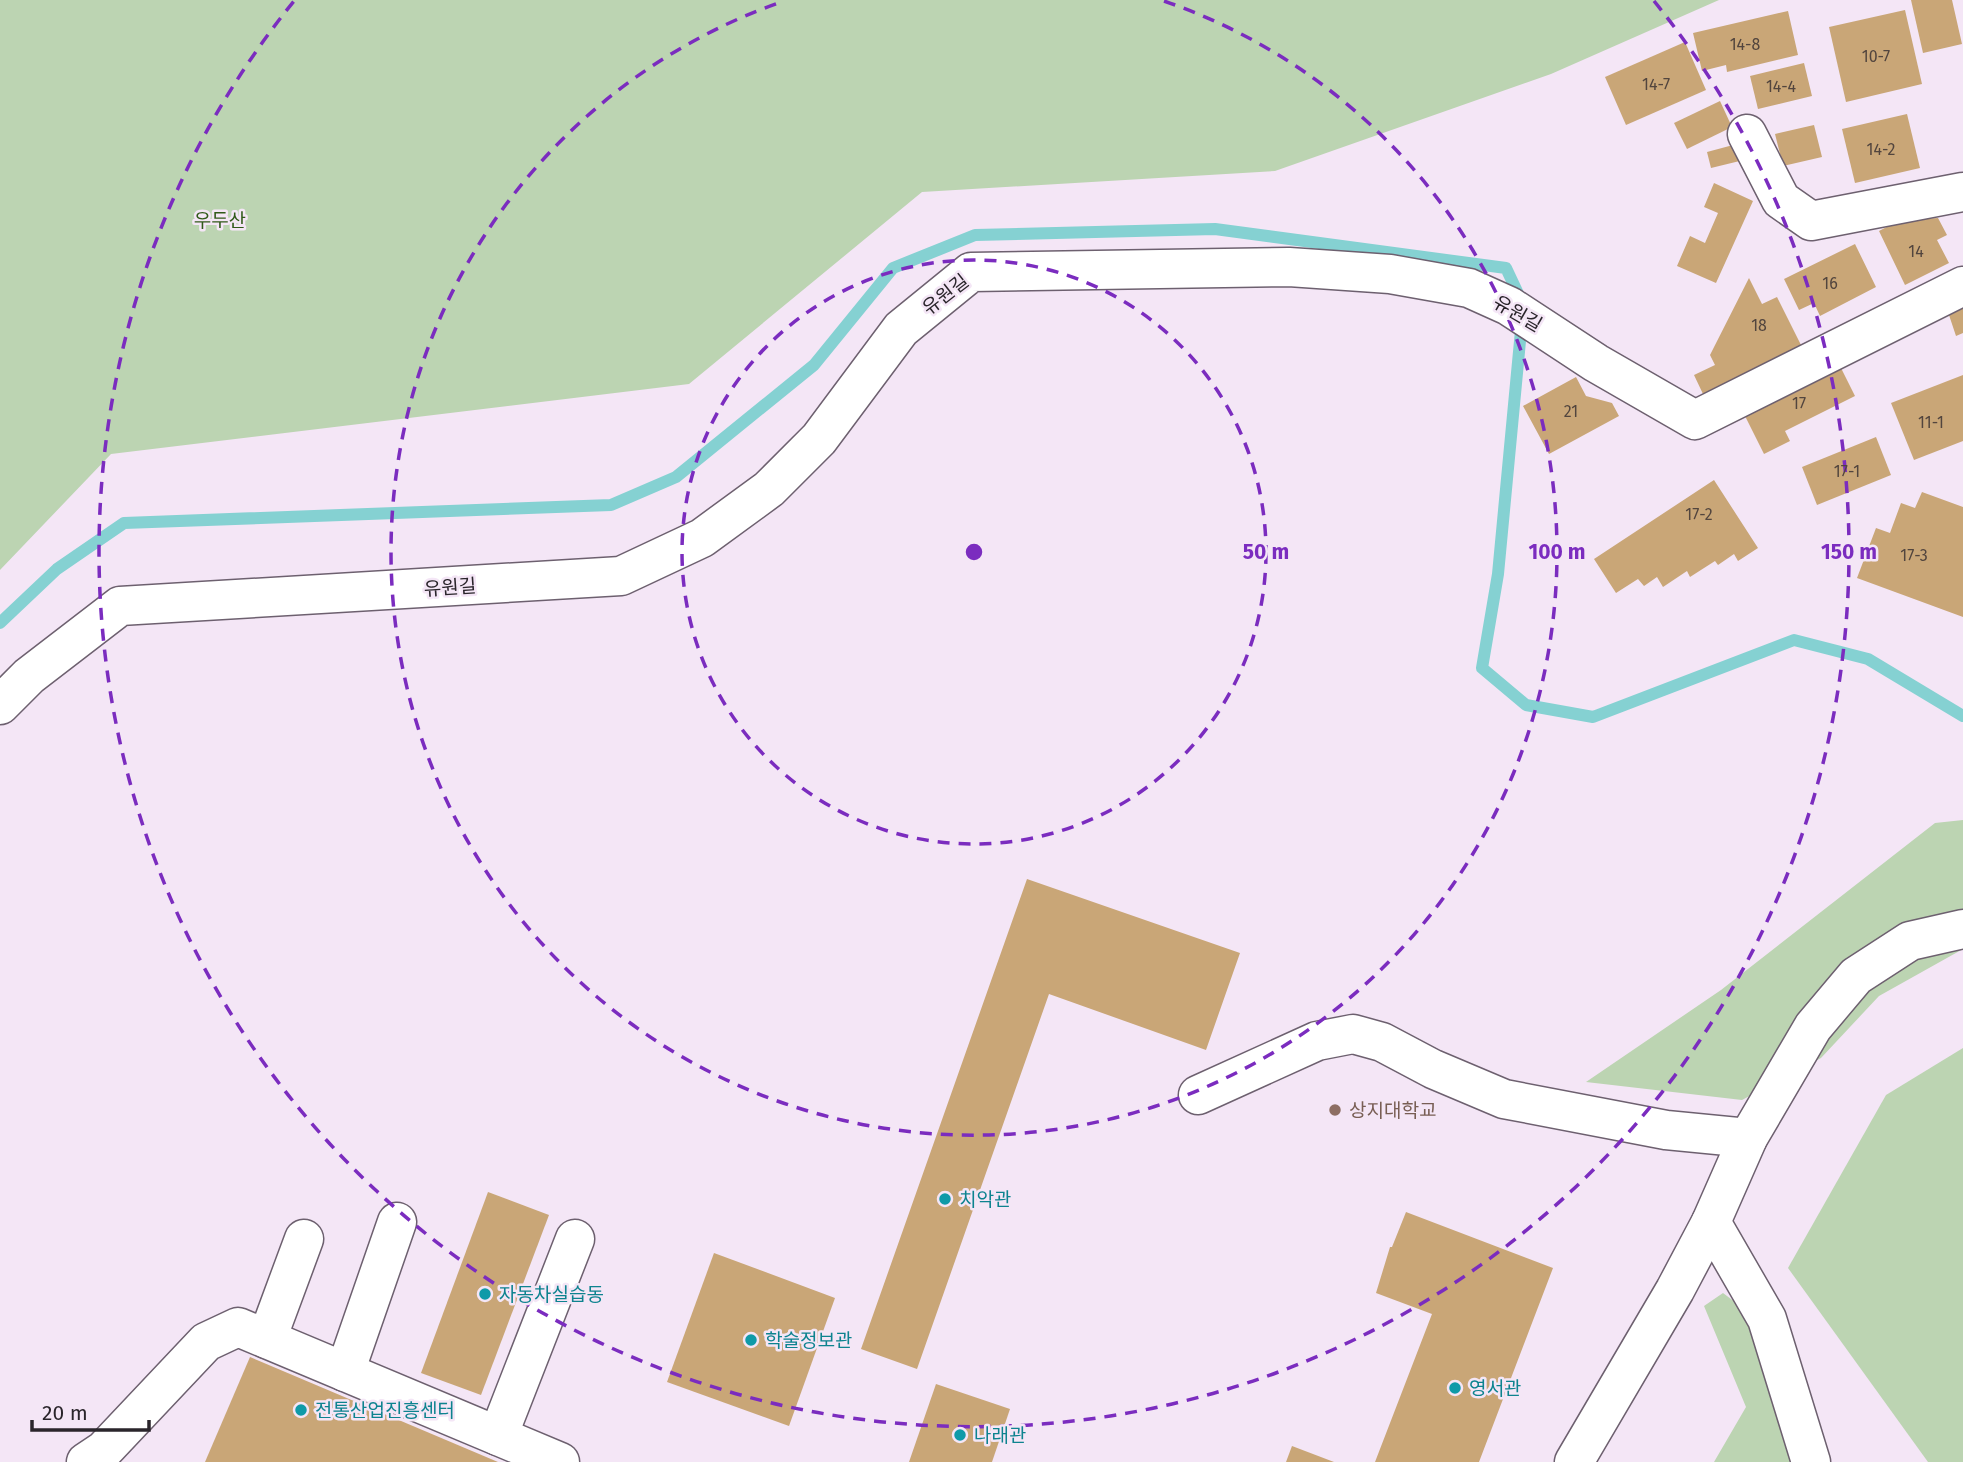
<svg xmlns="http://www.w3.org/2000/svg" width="1963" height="1462" font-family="'Fira Sans','Noto Sans KR',sans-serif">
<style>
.green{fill:#bcd4b2}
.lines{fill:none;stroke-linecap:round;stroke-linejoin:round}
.stream{stroke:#85d1d2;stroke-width:12}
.building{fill:#c9a677}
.minor-casing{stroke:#6d606f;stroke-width:41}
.minor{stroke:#fff;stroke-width:38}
.ring{fill:none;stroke:#7b2cbf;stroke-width:3.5;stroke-dasharray:12 9}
.education-dot{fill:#8d6e63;stroke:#f4e6f6;stroke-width:2.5}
.culture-dot{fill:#0f9aa8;stroke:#f4e6f6;stroke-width:2.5}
.labels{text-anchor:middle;stroke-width:5;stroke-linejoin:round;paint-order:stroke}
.number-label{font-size:16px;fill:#52453e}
.park-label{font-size:19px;fill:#305a19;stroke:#f4e6f6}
.street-label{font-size:19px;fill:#2a252b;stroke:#f4e6f6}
.education-label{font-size:19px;fill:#785e54;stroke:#f4e6f6;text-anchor:start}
.culture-label{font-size:19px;fill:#0d838f;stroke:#f4e6f6;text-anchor:start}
.centre{fill:#7b2cbf;stroke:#f4e6f6;stroke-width:3.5}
.ring-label{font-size:21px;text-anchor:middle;font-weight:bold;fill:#7b2cbf;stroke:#f4e6f6;stroke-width:5;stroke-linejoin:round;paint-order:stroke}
</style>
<rect width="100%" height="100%" fill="#f4e6f6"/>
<g class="green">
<polygon points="0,0 1719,0 1551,74 1275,171 922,192 689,384 111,454 0,570"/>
<polygon points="1963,820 1963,949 1879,996 1821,1058 1742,1100 1586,1082 1721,990 1935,823"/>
<polygon points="1963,1048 1963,1462 1928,1462 1788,1268 1886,1095"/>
<polygon points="1723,1293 1743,1308 1783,1415 1793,1462 1714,1462 1746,1407 1704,1306"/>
</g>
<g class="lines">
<g class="stream">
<polyline points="1522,320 1498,574 1482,668 1526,705 1593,717 1794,640 1868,659 1963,716"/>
<polyline points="0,623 57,569 124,523 611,505 676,477 814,365 893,268 975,235 1215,229 1506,268 1522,302"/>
</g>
</g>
<g class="building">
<polygon points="1911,0 1952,0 1962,44 1923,53"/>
<polygon points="1905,10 1922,84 1846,102 1829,27"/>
<polygon points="1788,11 1798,55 1727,72 1726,65 1702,71 1693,33"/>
<polygon points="1685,42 1706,90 1626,125 1605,77"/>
<polygon points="1804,63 1812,96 1758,109 1750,76"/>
<polygon points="1720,101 1732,127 1687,149 1674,123"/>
<polygon points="1907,114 1920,168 1855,183 1842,129"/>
<polygon points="1814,125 1822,157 1783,166 1775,134"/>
<polygon points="1748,141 1752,158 1711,168 1707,152"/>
<polygon points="1714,183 1753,201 1716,283 1677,266 1690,236 1705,243 1718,213 1704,207"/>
<polygon points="1938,218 1947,235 1937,240 1949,263 1905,285 1879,231 1900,220"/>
<polygon points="1855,244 1876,287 1820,316 1814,303 1799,310 1784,279"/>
<polygon points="1749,278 1762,304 1777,297 1801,345 1703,394 1694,375 1715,365 1710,355"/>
<polygon points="1963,297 1963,333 1956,336 1945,303"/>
<polygon points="1838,362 1855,396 1785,431 1790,441 1764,454 1742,410"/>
<polygon points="1963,375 1963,441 1914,460 1891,403"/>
<polygon points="1576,377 1586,396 1612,403 1619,416 1549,454 1523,406"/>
<polygon points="1876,437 1891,475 1817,505 1802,467"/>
<polygon points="1714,480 1758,548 1738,561 1734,554 1718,565 1715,561 1690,577 1687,571 1663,587 1657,577 1644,586 1638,579 1616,593 1594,559"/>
<polygon points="1922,492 1963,507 1963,617 1857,578 1876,528 1890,533 1901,503 1915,508"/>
<polygon points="1027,879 1240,953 1206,1050 1049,994 917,1369 861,1349"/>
<polygon points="488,1192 549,1215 481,1395 421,1373"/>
<polygon points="1406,1212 1553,1268 1479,1462 1375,1462 1432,1314 1376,1293 1390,1247 1392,1247"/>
<polygon points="714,1253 835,1298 789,1426 667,1382"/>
<polygon points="250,1357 498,1462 205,1462"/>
<polygon points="936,1384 1010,1409 992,1462 909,1462"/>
<polygon points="1292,1446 1334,1462 1286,1462"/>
</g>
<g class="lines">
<g class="minor-casing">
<g id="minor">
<polyline points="1747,134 1781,200 1811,221 1963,192"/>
<polyline points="0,705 29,676 120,606 621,576 702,538 769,489 819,439 901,329 971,272 1289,267 1390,274 1469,288 1509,306 1596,363 1695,420 1963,286"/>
<polyline points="1198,1095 1317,1041 1353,1034 1382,1042 1433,1069 1504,1099 1666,1130 1748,1138"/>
<polyline points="1711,1222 1767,1319 1811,1462"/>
<polyline points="267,1339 304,1239"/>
<polyline points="345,1372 397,1222"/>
<polyline points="498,1436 575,1239"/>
<polyline points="86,1462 104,1450 206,1342 238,1327 560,1462"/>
<polyline points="1574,1462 1675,1290 1711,1222 1748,1138 1813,1027 1856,976 1910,941 1963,929"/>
</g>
</g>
<use href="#minor" class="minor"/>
</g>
<g class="ring">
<circle cx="974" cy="552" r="292"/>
<path d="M1164 1A583 583 0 1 1 784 1"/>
<path d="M1654 1A875 875 0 1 1 294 1"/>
</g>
<circle class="education-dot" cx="1335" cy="1110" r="7"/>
<g class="culture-dot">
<circle cx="945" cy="1199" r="7"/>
<circle cx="485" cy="1294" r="7"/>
<circle cx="751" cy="1340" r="7"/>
<circle cx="1455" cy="1388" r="7"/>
<circle cx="301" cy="1410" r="7"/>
<circle cx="960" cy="1435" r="7"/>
</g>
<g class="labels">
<g class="number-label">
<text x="1745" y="50">14-8</text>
<text x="1876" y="62">10-7</text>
<text x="1656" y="90">14-7</text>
<text x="1781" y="92">14-4</text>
<text x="1881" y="155">14-2</text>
<text x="1916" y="257">14</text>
<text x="1830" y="289">16</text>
<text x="1759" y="331">18</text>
<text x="1799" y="409">17</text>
<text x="1571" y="417">21</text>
<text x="1931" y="428">11-1</text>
<text x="1847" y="477">17-1</text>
<text x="1699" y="520">17-2</text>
<text x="1914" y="561">17-3</text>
</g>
<g class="park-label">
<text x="220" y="227">우두산</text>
</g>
<g class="street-label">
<text transform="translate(945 294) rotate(-38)" y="7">유원길</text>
<text transform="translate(1518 313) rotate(30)" y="7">유원길</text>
<text transform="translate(450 587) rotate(-4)" y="7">유원길</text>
</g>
<g class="education-label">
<text x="1349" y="1117">상지대학교</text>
</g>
<g class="culture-label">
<text x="959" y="1206">치악관</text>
<text x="499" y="1301">자동차실습동</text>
<text x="765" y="1347">학술정보관</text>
<text x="1469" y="1395">영서관</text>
<text x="315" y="1417">전통산업진흥센터</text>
<text x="974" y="1442">나래관</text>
</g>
</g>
<circle cx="974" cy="552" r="10" class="centre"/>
<g class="ring-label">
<text x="1266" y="559">50 m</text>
<text x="1557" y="559">100 m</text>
<text x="1849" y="559">150 m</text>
</g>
<path d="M32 1420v10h117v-10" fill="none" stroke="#2a252b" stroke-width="3.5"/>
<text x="42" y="1420" font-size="21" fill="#2a252b" stroke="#f4e6f6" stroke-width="5" paint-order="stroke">20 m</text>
</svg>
